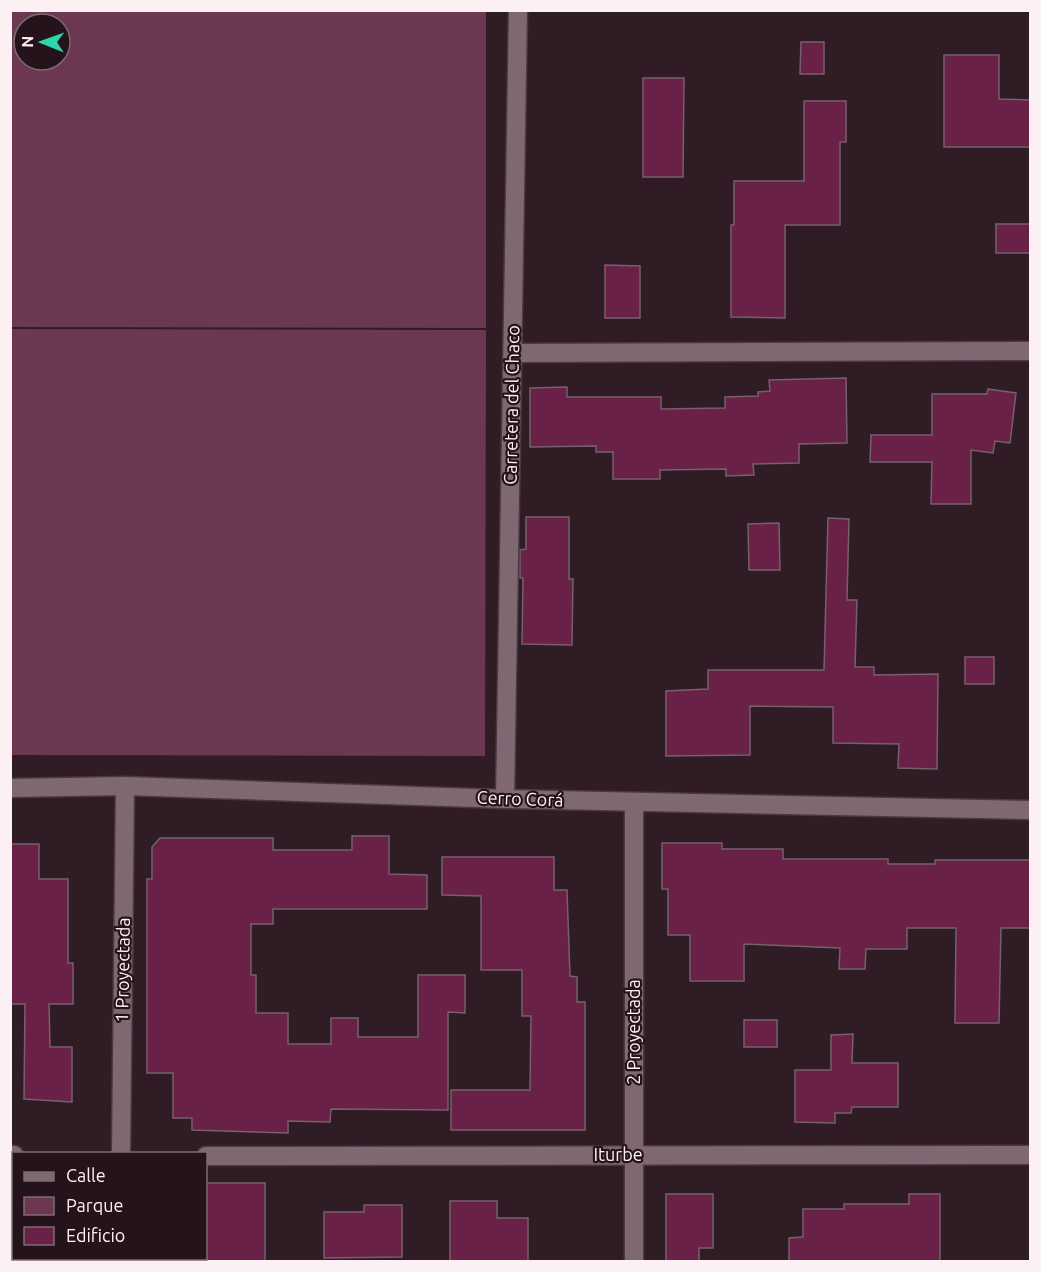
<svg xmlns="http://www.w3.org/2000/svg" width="1041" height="1272" font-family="Ubuntu,sans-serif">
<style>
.green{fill:#6c3851;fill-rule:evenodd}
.building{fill:#692147;stroke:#77606a;stroke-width:1.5}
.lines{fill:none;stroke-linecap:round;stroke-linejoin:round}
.minor-casing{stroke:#493941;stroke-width:21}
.tertiary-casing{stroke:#493941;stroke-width:21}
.minor{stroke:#7f6872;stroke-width:18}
.tertiary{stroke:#7f6872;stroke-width:18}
.labels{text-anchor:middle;stroke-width:4.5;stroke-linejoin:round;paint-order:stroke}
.street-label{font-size:18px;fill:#fdf0f5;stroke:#25131b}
</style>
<rect width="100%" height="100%" fill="#2f1c24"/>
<g class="green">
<path d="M10,11H486V328L11,327ZM24,24H60V60H24Z"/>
<polygon points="11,329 486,330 485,756 11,755"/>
</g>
<g class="building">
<polygon points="801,42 824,42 824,74 800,74"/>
<polygon points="944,55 999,55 999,99 1030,100 1030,147 944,147"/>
<polygon points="643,78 684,78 683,177 643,177"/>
<polygon points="804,101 846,101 846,142 840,142 840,225 785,225 785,318 731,317 731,225 734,225 734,181 804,181"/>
<rect x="996" y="224" width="34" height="29"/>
<polygon points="605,265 640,266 640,318 605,318"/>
<polygon points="846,378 847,443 799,444 799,463 753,464 754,475 726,476 726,469 660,470 660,479 613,479 613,452 596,452 596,446 530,447 530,388 567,387 567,397 661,397 661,409 725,408 725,397 758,396 758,392 770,391 769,380"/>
<polygon points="988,389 1016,393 1010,443 995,441 993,453 971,450 971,504 931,504 932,462 870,462 871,435 932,435 932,394 987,394"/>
<polygon points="526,517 569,517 569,579 573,579 572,645 522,644 523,578 520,578 520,550 526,549"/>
<polygon points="828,518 849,519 847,600 857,600 855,667 874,667 874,675 938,674 937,769 898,768 899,744 833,743 833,707 750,706 750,755 666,756 666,691 708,689 708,670 824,670"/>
<polygon points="779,523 780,570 749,570 748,524"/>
<rect x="965" y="657" width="29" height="27"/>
<polygon points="352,836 389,836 389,874 427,875 427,909 273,909 273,924 251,924 251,975 256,975 256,1013 288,1013 288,1044 331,1044 331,1018 358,1018 358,1037 418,1037 418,975 465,975 465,1013 448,1012 448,1110 331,1109 330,1122 288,1121 288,1133 192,1130 192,1118 173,1118 173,1073 147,1073 147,879 152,879 152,847 160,838 273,838 273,850 352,850"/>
<polygon points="662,843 722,843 722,849 783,849 783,859 888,859 888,864 935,864 935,860 1030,860 1030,928 1001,928 999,1023 955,1023 956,928 907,928 907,949 866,949 865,969 839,969 840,948 744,944 744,981 690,981 690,935 668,935 668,889 662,889"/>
<polygon points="10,844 39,844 39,879 68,879 68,963 73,963 73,1004 49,1004 50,1047 72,1047 72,1102 24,1099 25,1004 10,1004"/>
<polygon points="442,857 554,857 554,890 567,890 570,976 577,977 577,1002 585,1002 585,1130 451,1130 451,1090 530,1090 531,1016 522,1016 522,970 481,970 481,896 442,895"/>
<rect x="744" y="1020" width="33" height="27"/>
<polygon points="853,1034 852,1063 898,1063 898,1107 852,1107 851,1113 835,1113 835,1123 795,1122 795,1070 831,1070 831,1035"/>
<rect x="206" y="1183" width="59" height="79"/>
<polygon points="666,1194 713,1194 713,1248 699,1248 699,1262 666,1262"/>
<polygon points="909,1194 940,1194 940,1262 789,1262 789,1238 803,1237 803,1209 844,1209 844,1204 909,1204"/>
<polygon points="450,1201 497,1201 497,1218 528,1218 528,1262 450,1261"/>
<polygon points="364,1205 402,1205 402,1257 324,1258 324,1212 364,1212"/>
</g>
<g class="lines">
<g class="minor-casing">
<g id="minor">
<polyline points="513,353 1030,351"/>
<polyline points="505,799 518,10"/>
<polyline points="121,1154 125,786"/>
<polyline points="10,1155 14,1155"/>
<polyline points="206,1156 1030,1155"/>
<polyline points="119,1262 119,1258"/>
<polyline points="634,1262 634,802"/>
</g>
</g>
<g class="tertiary-casing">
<polyline id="tertiary" points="10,788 125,786 505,799 1030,810"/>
</g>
<use href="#minor" class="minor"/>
<use href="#tertiary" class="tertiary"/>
</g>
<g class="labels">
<g class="street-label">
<text transform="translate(512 405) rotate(-89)" y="6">Carretera del Chaco</text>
<text transform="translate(520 799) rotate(2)" y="6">Cerro Corá</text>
<text transform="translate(123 970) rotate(-89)" y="6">1 Proyectada</text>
<text transform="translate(634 1032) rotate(-90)" y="6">2 Proyectada</text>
<text x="618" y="1161">Iturbe</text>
</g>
</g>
<rect width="1041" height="1272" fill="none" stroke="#fdf0f5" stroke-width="24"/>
<rect x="12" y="1152" width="195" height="108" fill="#25131b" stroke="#7b6b72" stroke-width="1.5"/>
<rect x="24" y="1172" width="30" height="9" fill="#7f6872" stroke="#7b6b72" stroke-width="1.5"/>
<text x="66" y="1182" font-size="18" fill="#fdf0f5">Calle</text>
<rect x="24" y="1197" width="30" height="18" fill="#6c3851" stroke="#7b6b72" stroke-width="1.5"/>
<text x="66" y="1212" font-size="18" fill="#fdf0f5">Parque</text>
<rect x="24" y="1227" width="30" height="18" fill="#692147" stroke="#7b6b72" stroke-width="1.5"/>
<text x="66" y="1242" font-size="18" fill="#fdf0f5">Edificio</text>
<g transform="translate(42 42) rotate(271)"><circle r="28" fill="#25131b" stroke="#7b6b72" stroke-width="1.5"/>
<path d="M0-4.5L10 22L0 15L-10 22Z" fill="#2cd5ab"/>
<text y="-9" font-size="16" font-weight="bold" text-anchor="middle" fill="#fdf0f5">N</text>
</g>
</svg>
